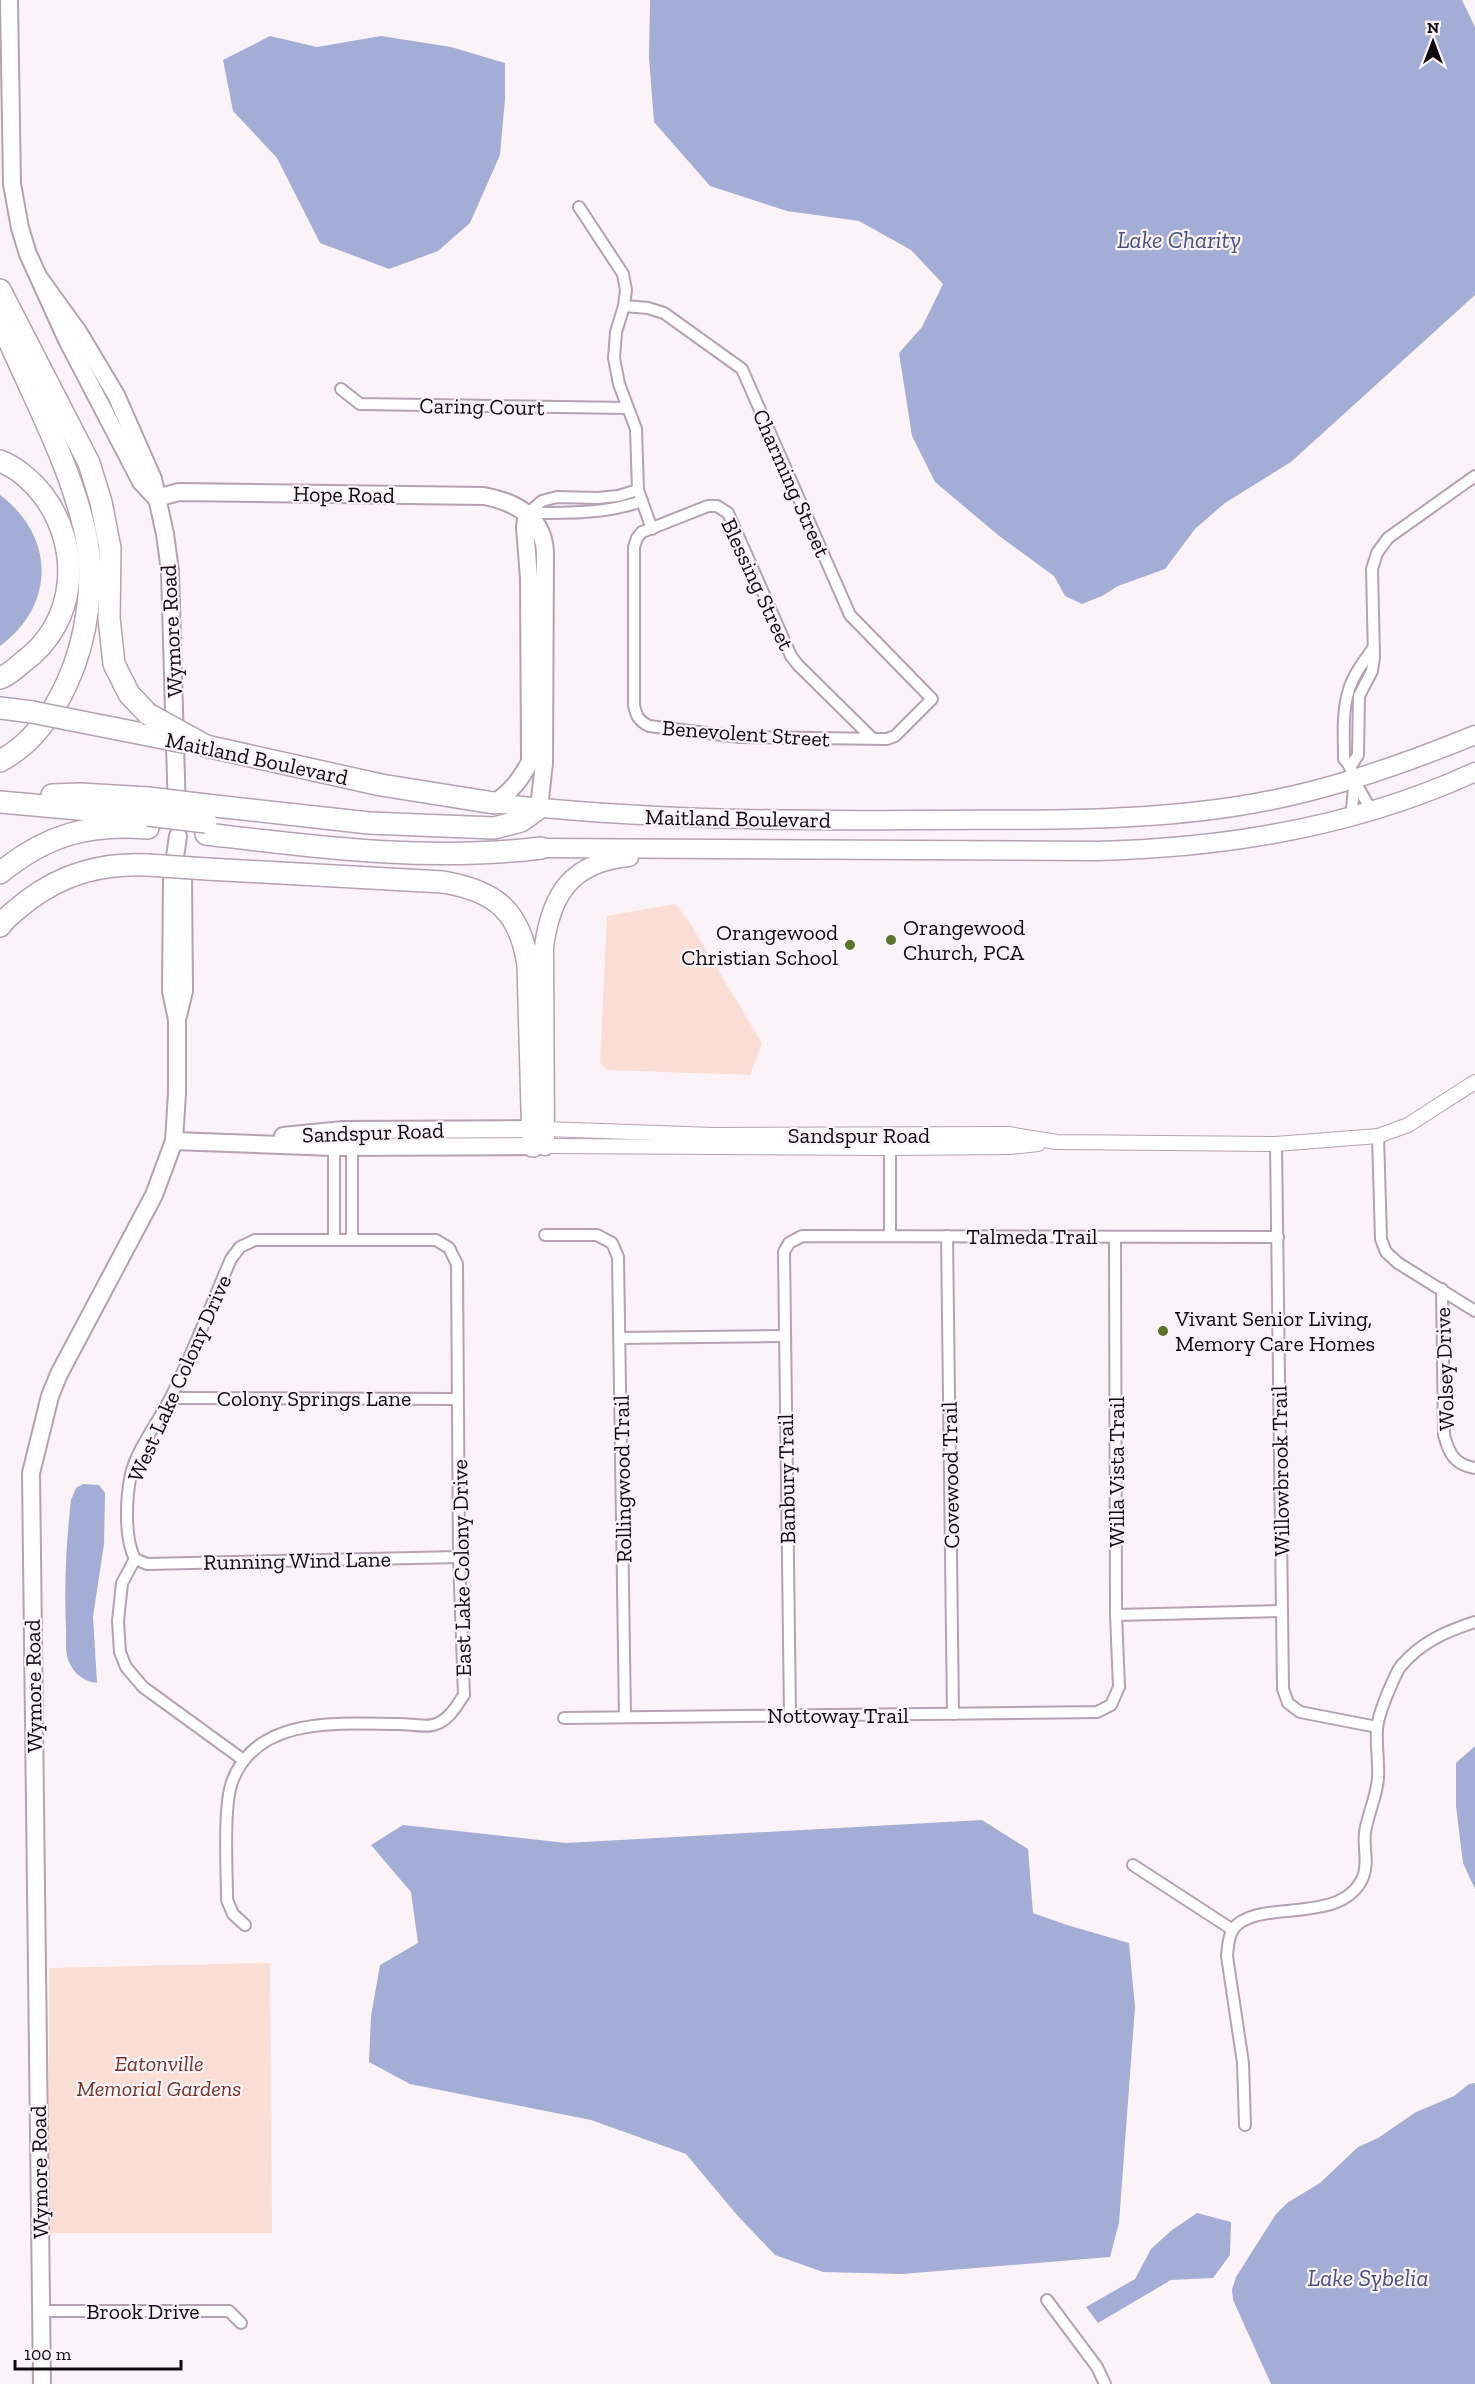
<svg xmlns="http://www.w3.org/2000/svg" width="1475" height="2384" font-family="'Zilla Slab',serif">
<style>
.green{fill:#faddd4}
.water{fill:#a4add5}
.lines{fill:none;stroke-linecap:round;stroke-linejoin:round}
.minor-casing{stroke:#b6a1b0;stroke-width:14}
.tertiary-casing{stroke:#b6a1b0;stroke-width:16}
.secondary-casing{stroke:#b6a1b0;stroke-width:20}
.primary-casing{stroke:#b6a1b0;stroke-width:21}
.motorway-casing{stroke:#b6a1b0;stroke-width:24}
.minor{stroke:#fff;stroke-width:10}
.tertiary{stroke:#fff;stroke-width:14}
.secondary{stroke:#fff;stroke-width:16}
.primary{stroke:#fff;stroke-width:18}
.motorway{stroke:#fff;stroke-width:21}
.motorway-bridge-casing{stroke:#b6a1b0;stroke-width:24;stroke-linecap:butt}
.motorway-bridge{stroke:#fff;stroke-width:21}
.poi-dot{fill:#58752b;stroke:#fcf3f9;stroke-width:2}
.labels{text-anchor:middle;stroke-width:4.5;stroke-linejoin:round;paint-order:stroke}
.street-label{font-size:22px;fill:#10090e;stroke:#fcf3f9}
.poi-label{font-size:22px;fill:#10090e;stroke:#fcf3f9;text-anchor:start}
.park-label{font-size:22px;font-style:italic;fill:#703524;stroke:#fcf3f9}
.water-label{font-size:24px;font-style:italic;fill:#465085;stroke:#fcf3f9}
</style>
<rect width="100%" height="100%" fill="#fcf3f9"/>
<g class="green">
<polygon points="675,904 688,920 762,1043 750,1075 607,1070 600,1063 607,916"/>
<polygon points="270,1963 272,2233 49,2233 49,1968"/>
</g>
<g class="water">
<polygon points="650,0 1462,0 1475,27 1475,295 1291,462 1225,503 1195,529 1165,569 1118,586 1102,596 1082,604 1065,596 1054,576 998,535 935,482 912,436 899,353 922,327 943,284 911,250 859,221 787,211 710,186 654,122 649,58"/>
<polygon points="270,36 317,47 381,36 451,47 505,63 505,99 500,155 470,223 438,251 389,269 320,243 277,158 233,111 223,60"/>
<path d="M0,495C55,536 56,605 0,646Z"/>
<path d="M83,1484L99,1485L105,1493L104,1544L93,1617L97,1683C85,1682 74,1674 69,1662C65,1653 66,1639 66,1630C64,1587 66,1543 71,1500L76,1488Z"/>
<polygon points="1475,1746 1475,1889 1463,1863 1456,1806 1456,1763"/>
<polygon points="982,1820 1028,1849 1033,1913 1067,1925 1129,1943 1135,2007 1119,2223 1110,2257 902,2274 823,2272 775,2255 737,2215 686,2154 591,2120 410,2084 369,2062 371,2016 380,1965 418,1943 411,1892 371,1845 403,1825 566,1843"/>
<polygon points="1475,2083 1475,2384 1271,2384 1233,2300 1232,2290 1236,2277 1276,2214 1287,2203 1320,2183 1358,2147 1378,2138 1416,2112 1454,2096 1469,2084"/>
<polygon points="1197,2213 1231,2222 1230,2255 1213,2278 1171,2280 1098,2323 1086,2307 1135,2279 1151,2249 1172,2230"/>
</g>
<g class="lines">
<g class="minor-casing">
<g id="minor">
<polyline points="579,207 623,274 626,290 624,306 616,332 614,358 619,384 636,429 638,490 652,529"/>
<path d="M624,306L648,308L664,313L742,369L850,615L932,699L895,736L887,739L739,737L649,726C639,721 636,716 634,705V547L637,538L642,532L708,506H717L728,513L791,656L798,665L873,739"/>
<polyline points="341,389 360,404 628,408"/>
<path d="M530,513C568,513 606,514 642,501"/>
<polyline points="527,514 542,501 557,497 597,498 618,496 638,490"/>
<polyline points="1351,766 1358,755 1359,696 1372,671 1374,657 1372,569 1377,553 1388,538 1475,476"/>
<polyline points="1354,780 1371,810"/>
<path d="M1351,816C1353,796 1359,774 1344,759C1344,737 1342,714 1348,693C1352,676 1364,661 1374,647"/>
<polyline points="1378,1136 1381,1239 1386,1252 1398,1263 1475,1311"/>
<polyline points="350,1143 352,1147 352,1240"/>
<polyline points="1276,1144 1283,1689 1288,1703 1300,1712 1377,1727"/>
<polyline points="890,1148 890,1235"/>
<polyline points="545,1235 597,1235 612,1243 618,1257 625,1717"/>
<polyline points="947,1236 953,1714"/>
<polyline points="334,1240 334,1147 336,1143"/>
<path d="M1442,1289L1444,1435C1449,1454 1455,1465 1475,1468"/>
<polyline points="620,1338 784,1336"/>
<polyline points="171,1398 457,1399"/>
<path d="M135,1559C124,1538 126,1498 131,1474C137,1449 159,1421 171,1397C193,1353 211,1305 231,1259L240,1247L255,1240H436L449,1248L457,1264L459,1557L464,1695C457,1705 449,1720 436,1724C427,1728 410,1724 400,1724C342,1724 257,1714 232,1782C223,1807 227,1870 227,1900L233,1914L245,1925"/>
<polyline points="135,1559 147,1564 459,1557"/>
<polyline points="135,1559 122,1583 118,1621 120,1652 126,1667 143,1687 242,1759"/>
<polyline points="1116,1615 1281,1611"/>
<polyline points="790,1715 784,1252 789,1243 802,1236 1278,1237"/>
<polyline points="564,1718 1097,1712 1111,1705 1119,1687 1116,1615 1115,1237"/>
<polyline points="1133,1865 1233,1930"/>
<path d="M1245,2125L1243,2063L1227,1956C1228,1947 1228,1937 1233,1929C1257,1897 1342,1927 1363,1877C1369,1862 1363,1848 1365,1832C1368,1814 1376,1798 1378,1779C1379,1763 1376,1746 1377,1729C1378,1716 1384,1702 1389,1690C1393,1682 1396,1672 1401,1666C1421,1642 1447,1631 1475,1622"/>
<polyline points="1047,2300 1097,2367 1105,2384"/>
<polyline points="40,2311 229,2311 241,2323"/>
</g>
</g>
<g class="tertiary-casing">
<g id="tertiary">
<polyline points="545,1129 714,1135 1008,1134 1057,1142 1276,1144 1378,1136 1408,1125 1475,1082"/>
<polyline points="545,1146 890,1148 1010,1147 1038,1144"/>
</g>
</g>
<g class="secondary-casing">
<g id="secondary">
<polyline points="9,0 12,184 20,228 28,254 67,340 141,482 156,498"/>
<polyline points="40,279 79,333 116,395 153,479 165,534 170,571 177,813"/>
<path d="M156,498L179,492L484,496C516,502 543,517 545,552L544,763L539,808"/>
<path d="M494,803C511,792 520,780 530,762L529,578L525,527L527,514"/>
<polyline points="178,1016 184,991 183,877"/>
<polyline points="283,1136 343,1130 545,1129"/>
<polyline points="174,1141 334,1147 545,1146"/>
<polyline points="42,2384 31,1473 50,1396 59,1374 154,1195 174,1141 177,1093 177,1020 171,991 172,878 178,836"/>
</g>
</g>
<g class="primary-casing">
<g id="primary">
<path d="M494,803C634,819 773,821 913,820C1019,819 1126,823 1232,807C1316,795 1396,767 1475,735"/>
<path d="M541,848L1096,851C1225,848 1358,826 1475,772"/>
<path d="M545,1146L544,947C551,894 572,862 629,857"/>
</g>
</g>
<g class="motorway-casing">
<g id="motorway">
<polyline points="0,290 89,463 101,502 110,548 109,618 114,664 129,694 148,714"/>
<path d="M0,320C29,389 68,458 85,531C96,579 87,640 67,683C52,716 32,744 0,761"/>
<path d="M0,461C16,467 32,481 43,495C82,547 78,622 23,662C16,668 9,675 0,678"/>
<polyline points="0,708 32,712"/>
<polyline points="67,719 148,735"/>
<polyline points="206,746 381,785 494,803"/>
<polyline points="52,795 80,794 148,798"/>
<polyline points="0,802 134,814"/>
<polyline points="206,805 369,823 494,828 521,821 539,808"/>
<path d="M206,834C317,847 429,862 541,848"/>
<path d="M207,869L443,882C496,891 520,911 528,965L533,1146"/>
<path d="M0,873C46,835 89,823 148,828"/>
<path d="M0,926C7,916 18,909 27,901C64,873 103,863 148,865"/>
</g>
</g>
<use href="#minor" class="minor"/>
<use href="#tertiary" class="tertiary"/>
<use href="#secondary" class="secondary"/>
<use href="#primary" class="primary"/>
<use href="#motorway" class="motorway"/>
<g class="motorway-bridge-casing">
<g id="motorway-bridge">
<polyline points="32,712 67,719"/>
<polyline points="148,714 206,746"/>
<polyline points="148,735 188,743"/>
<polyline points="148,798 206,805"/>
<polyline points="148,815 206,822"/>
<polyline points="148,865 207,869"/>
</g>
</g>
<use href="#motorway-bridge" class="motorway-bridge"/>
</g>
<g class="poi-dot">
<circle cx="891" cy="940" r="6"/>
<circle cx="850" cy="945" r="6"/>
<circle cx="1163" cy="1331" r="6"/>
</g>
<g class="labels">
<g class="street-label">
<text transform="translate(482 406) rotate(1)" y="8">Caring Court</text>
<text transform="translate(792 483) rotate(66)" y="8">Charming Street</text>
<text transform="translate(344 494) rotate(1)" y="8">Hope Road</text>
<text transform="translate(758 584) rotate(65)" y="8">Blessing Street</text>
<text transform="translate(171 631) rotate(-93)" y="8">Wymore Road</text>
<text transform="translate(746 733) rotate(4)" y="8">Benevolent Street</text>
<text transform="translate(257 758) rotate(12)" y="8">Maitland Boulevard</text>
<text transform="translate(738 818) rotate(1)" y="8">Maitland Boulevard</text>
<text transform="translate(373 1132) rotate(-2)" y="8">Sandspur Road</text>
<text x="859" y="1143">Sandspur Road</text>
<text x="1032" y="1244">Talmeda Trail</text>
<text transform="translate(1444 1369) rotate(-92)" y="8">Wolsey Drive</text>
<text transform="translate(179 1378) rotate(-66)" y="8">West Lake Colony Drive</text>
<text x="314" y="1406">Colony Springs Lane</text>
<text transform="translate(1280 1471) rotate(-91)" y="8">Willowbrook Trail</text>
<text transform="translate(1116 1472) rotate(-90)" y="8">Willa Vista Trail</text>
<text transform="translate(950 1475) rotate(-91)" y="8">Covewood Trail</text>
<text transform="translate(622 1479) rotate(-91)" y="8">Rollingwood Trail</text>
<text transform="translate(786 1479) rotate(-91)" y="8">Banbury Trail</text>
<text transform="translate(297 1560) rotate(-1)" y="8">Running Wind Lane</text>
<text transform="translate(461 1568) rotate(-91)" y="8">East Lake Colony Drive</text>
<text transform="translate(33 1686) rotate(-91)" y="8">Wymore Road</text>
<text x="838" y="1723">Nottoway Trail</text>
<text transform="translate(39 2172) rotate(-91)" y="8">Wymore Road</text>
<text x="143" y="2319">Brook Drive</text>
</g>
<g class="poi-label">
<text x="903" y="935">Orangewood<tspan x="903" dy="25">Church, PCA</tspan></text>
<text x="838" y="940" text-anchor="end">Orangewood<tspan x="838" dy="25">Christian School</tspan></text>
<text x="1175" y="1326">Vivant Senior Living,<tspan x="1175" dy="25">Memory Care Homes</tspan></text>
</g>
<g class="park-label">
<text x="159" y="2071">Eatonville<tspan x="159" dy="25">Memorial Gardens</tspan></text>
</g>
<g class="water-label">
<text x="1179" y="248">Lake Charity</text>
<text x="1368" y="2286">Lake Sybelia</text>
</g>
</g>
<g transform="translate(1433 42)" stroke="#fcf3f9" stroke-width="4.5" paint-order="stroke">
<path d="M0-4.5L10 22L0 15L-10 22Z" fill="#10090e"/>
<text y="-9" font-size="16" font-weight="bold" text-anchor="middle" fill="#10090e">N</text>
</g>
<path d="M15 2360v9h166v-9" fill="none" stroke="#10090e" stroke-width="3"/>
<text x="24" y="2360" font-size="18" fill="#10090e" stroke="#fcf3f9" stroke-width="4.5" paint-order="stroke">100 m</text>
</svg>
